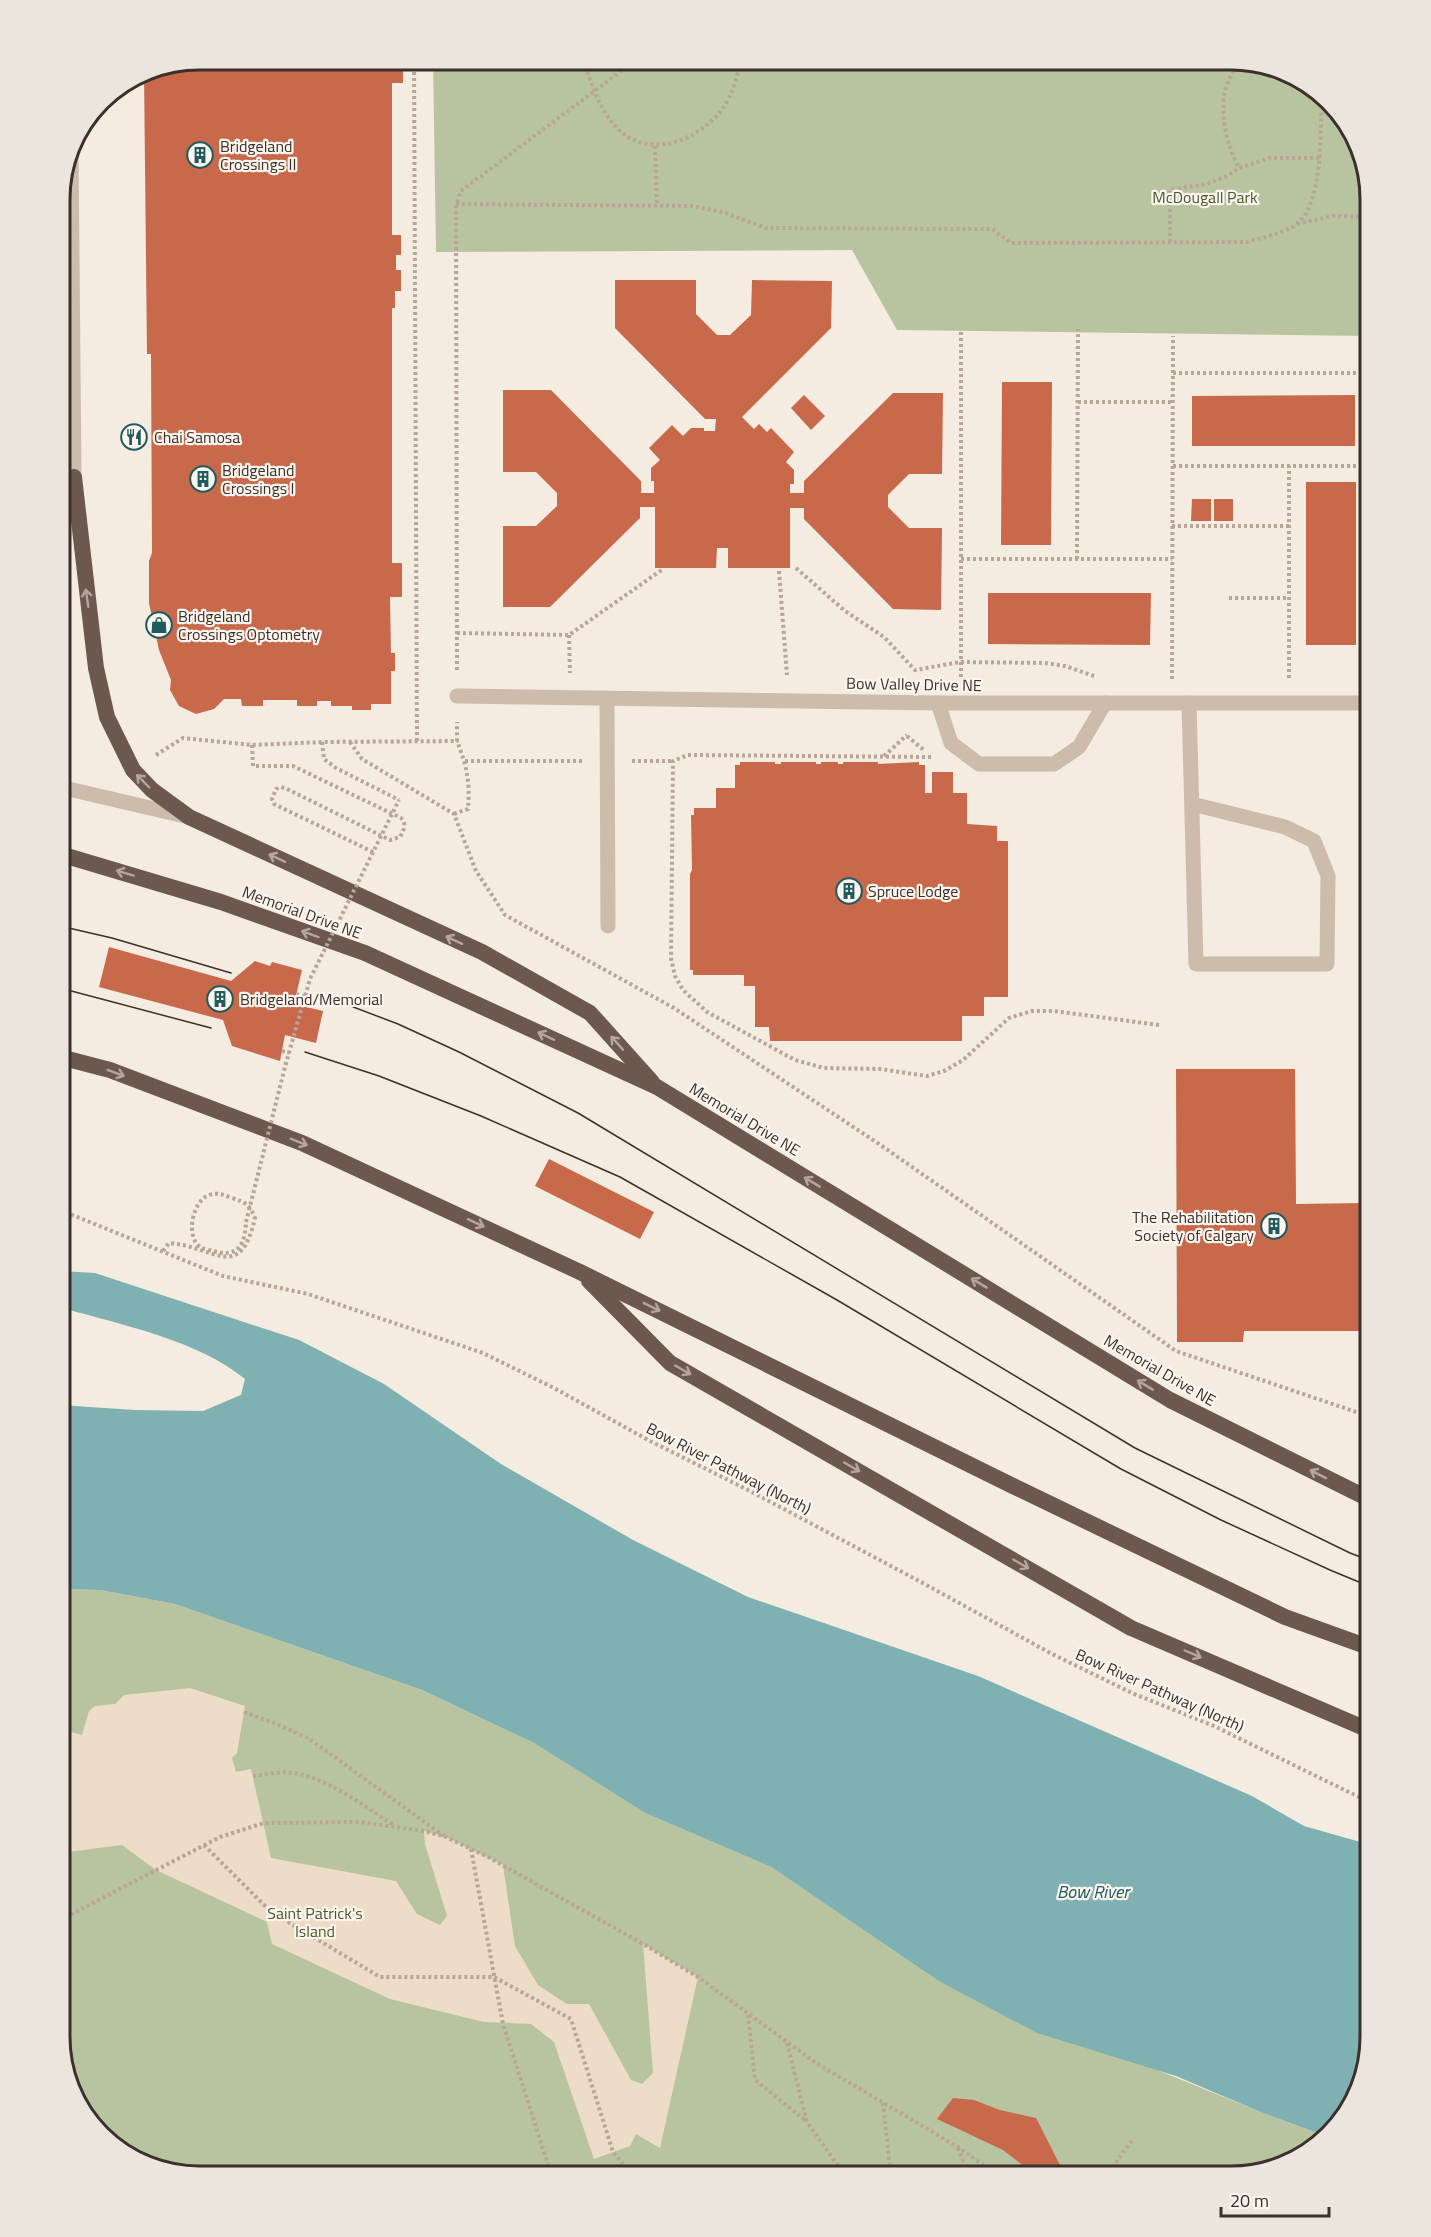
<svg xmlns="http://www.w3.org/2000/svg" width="1431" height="2237" font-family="'Titillium Web',sans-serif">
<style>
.green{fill:#b8c4a0}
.plaza{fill:#ecdcc8}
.water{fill:#7fb0b2}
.building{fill:#c8694b}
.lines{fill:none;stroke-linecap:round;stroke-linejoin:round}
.path{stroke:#b9a596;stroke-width:4;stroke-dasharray:3 3;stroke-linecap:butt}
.service{stroke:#cdbbac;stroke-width:15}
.minor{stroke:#cdbbac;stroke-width:15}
.tertiary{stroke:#cdbbac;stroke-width:15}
.trunk{stroke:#6c584f;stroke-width:16}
.tram{stroke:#3b302b;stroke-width:1.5}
.path-bridge{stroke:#b9a596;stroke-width:4;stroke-dasharray:3 3;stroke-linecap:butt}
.oneway{stroke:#b4a69e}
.labels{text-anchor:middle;stroke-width:4.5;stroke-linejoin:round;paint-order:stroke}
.poi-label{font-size:16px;fill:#3b302b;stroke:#fbf5ee;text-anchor:start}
.park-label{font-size:16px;fill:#4a5a2e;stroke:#fbf5ee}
.street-label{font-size:16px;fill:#3b302b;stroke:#fbf5ee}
.water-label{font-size:18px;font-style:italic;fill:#1f5a5e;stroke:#fbf5ee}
.rim{fill:none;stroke:#3b302b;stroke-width:3}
</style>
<rect width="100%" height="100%" fill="#f4ebe1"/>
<g class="green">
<polygon points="433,60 1241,60 1309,84 1356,137 1371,200 1371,336 897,330 852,250 436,252"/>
<polygon points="60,1589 100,1590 175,1604 422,1690 534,1743 645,1813 771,1867 937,1980 1258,2111 1323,2135 1294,2162 1231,2177 191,2177 122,2154 75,2100 60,2037"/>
</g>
<polygon class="plaza" points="190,1688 245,1706 237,1753 232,1758 236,1772 251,1769 271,1858 396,1881 417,1914 440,1925 447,1916 425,1844 424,1831 446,1837 503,1865 515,1946 538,1985 567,2004 589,2004 631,2080 642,2084 653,2073 643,1944 698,1977 660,2148 636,2134 630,2146 594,2159 554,2042 531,2024 484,2022 390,1999 272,1944 267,1922 156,1870 122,1845 68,1852 67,1917 60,1920 60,1729 82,1735 89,1711 95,1706 115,1704 124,1695"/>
<path class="water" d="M60,1271L95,1273L299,1340L384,1384L501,1464L633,1540L748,1597L978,1676L1252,1796L1304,1826L1371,1845V2038L1352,2108L1323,2135L1258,2111L1176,2076L1037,2033L937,1980L771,1867L645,1813L534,1743L422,1690L175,1604L100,1590L60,1589V1405L135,1410L203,1411L241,1395L245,1379C199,1341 123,1325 66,1309L60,1310Z"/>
<g class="building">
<polygon points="200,60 392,60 392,69 403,69 403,83 392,83 392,235 401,235 401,255 396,255 396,270 401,270 401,291 395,291 395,308 392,308 392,563 402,563 402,597 390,597 391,653 395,653 395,671 391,671 391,704 371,704 371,710 352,710 352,706 331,706 331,701 317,701 317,706 297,706 297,700 263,700 263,706 242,706 241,699 224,699 214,709 196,714 179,706 170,690 171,680 159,650 149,603 149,561 152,553 151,354 147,354 144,72"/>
<polygon points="615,280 696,280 696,314 717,335 730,335 751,315 752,280 832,281 831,328 742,417 754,429 759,424 767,432 771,428 794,452 786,462 794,470 794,484 790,484 790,493 804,493 804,481 893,393 943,393 942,474 909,474 888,495 888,507 909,528 942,528 941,610 893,609 804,519 804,508 790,508 790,568 728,568 728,548 717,548 716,568 655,568 655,507 640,507 640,518 550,607 503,607 503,526 536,526 557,506 557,493 536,472 503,472 503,390 551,390 641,481 641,493 654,493 654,481 651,481 651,468 660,460 649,448 672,425 683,436 691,428 704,428 704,431 715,431 716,419 705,419 615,328"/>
<polygon points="1002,382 1052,382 1051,545 1001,545"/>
<polygon points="804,395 825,416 811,430 791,408"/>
<polygon points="1355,395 1355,446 1192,446 1192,396"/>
<rect x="1306" y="482" width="50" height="163"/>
<polygon points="1192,499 1211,499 1211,521 1191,521"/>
<rect x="1214" y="499" width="19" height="22"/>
<polygon points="988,593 1151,593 1150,645 988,644"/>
<polygon points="740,762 775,762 775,764 781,764 781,762 816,762 816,764 821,764 821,762 838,762 838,764 843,764 843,762 878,762 878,764 919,762 919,765 925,765 925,793 932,793 932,772 953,772 953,793 967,793 967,824 997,826 997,841 1008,841 1008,997 984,997 984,1016 962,1016 962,1041 770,1041 769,1027 755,1027 755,986 744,986 744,975 693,975 693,970 690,970 690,874 692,870 691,815 694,815 694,808 716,808 716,788 735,788 735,765 740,765"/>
<polygon points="109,947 231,981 255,961 270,966 272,962 302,970 294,1004 323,1011 316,1043 285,1035 280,1061 232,1046 223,1020 99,987"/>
<polygon points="1176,1069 1295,1069 1296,1204 1363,1203 1371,1201 1370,1331 1244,1331 1243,1342 1177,1342"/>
<polygon points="549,1159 654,1212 640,1239 535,1186"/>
<polygon points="953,2098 974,2100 1000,2110 1036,2118 1060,2165 1052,2177 1038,2177 1003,2150 937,2119"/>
</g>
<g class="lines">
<g class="path">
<polyline points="414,60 417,741"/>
<path d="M585,60C589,82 600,110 616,127C648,161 699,141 723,108C733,94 737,76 741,60"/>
<path d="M1239,60C1234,70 1228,80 1225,91C1220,116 1227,146 1239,168"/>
<polyline points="655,146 657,204"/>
<path d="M456,204L693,206L726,213L765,228L992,229L1011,243L1246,242C1262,238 1279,234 1294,226C1324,208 1320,129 1322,98"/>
<polyline points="1297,224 1333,216 1371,217"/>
<polyline points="1170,242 1170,190 1207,184 1225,177 1239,168 1270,158 1319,158"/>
<polyline points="1173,373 1371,373"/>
<polyline points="1078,402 1173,402"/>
<polyline points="1173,466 1371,466"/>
<polyline points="1172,526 1289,526"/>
<polyline points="961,559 1172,559"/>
<polyline points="1077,559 1078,329"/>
<polyline points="796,568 845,611 884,637 915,670 961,662 1045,663 1065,666 1094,676"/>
<polyline points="779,571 787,675"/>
<polyline points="1229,598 1289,598"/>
<polyline points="457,633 569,635 663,569"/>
<polyline points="569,635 570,673"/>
<polyline points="457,670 456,204 461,191 636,60"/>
<polyline points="961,677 961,330"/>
<polyline points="1289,678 1289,466"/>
<polyline points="1172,679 1173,336"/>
<polyline points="907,736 925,751"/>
<polyline points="322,742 324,759 336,768 399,800"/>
<polyline points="350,742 362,759 454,814 476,871 505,915 674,1008 882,1146 1176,1351 1371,1417"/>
<path d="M252,745L253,766H293L401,818C407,825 404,829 400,837L390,840L287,789L281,787L276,789L272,799L274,804L373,852"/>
<polyline points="156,755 183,738 252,745 322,742 457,741 457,722"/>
<polyline points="884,756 907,735"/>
<polyline points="931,757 688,755 673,761 671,958 675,976 683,990 707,1012 795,1060 824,1068 880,1069 927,1076 944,1071 963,1060 1009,1018 1032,1011 1054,1011 1159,1025"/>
<polyline points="465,761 582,761"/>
<polyline points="632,761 673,761"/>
<path d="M454,814L468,809C470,781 467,767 457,741"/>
<polyline points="296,994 305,997"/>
<polyline points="282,1051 289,1053"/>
<polyline points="60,1210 223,1276 308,1294 483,1353 554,1388 650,1441 750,1491 921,1582 1052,1654 1132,1693 1214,1726 1365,1800 1371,1801"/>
<path d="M163,1251L169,1243C214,1246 240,1284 255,1218C250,1205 245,1202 232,1198C224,1195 218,1192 209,1195C193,1200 185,1236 200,1247C203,1249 209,1250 213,1251C238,1258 245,1245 246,1222"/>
<polyline points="244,1712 279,1725 308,1738 444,1836"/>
<path d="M253,1776C268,1774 284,1770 299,1774C334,1782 365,1807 394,1825"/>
<polyline points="204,1845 270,1911 380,1977 494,1977 571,2019 613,2152 634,2177"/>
<polyline points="471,1849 503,2024 552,2177"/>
<polyline points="60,1920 220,1837 264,1823 359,1822 424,1831 446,1837 488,1857 643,1944 698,1977 816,2063 958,2147 1000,2177"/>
<polyline points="748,2015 755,2080 806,2121"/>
<polyline points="787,2043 807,2122 846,2177"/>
<polyline points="883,2103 891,2177"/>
<polyline points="958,2148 970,2177"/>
<polyline points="1105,2177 1133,2139"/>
</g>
<g class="service">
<polyline points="457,696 938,703 1371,703"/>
<polyline points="607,698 608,926"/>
<polyline points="938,703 951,743 979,764 1054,764 1079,747 1105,703"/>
<polyline points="1189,703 1196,964 1327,964 1328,876 1314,841 1285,827 1192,804"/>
<polyline points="60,787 189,817"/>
</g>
<polyline class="minor" points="60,367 72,367"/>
<polyline class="tertiary" points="71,151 74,477"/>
<g class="trunk">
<polyline points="74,477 96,668 107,717 133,770 152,790 189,817 482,952 590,1013 652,1082"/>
<polyline points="60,528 70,490"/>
<polyline points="60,854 221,902 365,953 657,1087 1170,1400 1371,1500"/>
<polyline points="60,1057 110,1070 302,1143 580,1272 1015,1487 1285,1617 1371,1648"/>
<polyline points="589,1281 670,1363 1131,1628 1371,1731"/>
</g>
<g class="tram">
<polyline points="60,926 112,938 231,973"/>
<polyline points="60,988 211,1028"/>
<polyline points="327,997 398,1024 459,1052 578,1113 1135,1448 1350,1553 1371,1561"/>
<polyline points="305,1052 379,1076 481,1116 620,1177 837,1300 1121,1469 1221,1520 1330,1570 1371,1587"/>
</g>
<polyline class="path-bridge" points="246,1222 286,1063 310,979 399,800"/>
</g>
<defs><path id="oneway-shaft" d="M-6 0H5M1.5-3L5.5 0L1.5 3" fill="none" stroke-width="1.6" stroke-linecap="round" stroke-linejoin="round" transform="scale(1.5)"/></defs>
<g class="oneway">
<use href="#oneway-shaft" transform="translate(87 598) rotate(-98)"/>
<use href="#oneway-shaft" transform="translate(143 781) rotate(-134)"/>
<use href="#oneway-shaft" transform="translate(277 858) rotate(-155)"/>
<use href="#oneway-shaft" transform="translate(125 873) rotate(-163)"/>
<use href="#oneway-shaft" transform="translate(310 934) rotate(-160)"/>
<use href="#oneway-shaft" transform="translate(454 940) rotate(-155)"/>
<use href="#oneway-shaft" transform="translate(546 1036) rotate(-155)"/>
<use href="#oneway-shaft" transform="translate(617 1043) rotate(-132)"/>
<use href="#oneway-shaft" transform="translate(116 1073) rotate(20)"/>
<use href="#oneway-shaft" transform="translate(299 1142) rotate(22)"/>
<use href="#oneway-shaft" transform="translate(812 1182) rotate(-149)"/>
<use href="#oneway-shaft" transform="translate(476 1223) rotate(25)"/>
<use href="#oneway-shaft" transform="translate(979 1283) rotate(-149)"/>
<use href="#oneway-shaft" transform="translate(652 1307) rotate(26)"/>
<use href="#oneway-shaft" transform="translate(683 1370) rotate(30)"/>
<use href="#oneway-shaft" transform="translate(1145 1385) rotate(-149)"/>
<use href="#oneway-shaft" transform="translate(852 1467) rotate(30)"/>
<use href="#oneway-shaft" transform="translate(1318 1474) rotate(-153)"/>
<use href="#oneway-shaft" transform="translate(1021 1564) rotate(30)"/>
<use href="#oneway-shaft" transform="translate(1193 1654) rotate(23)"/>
</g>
<defs>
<g id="building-ring" transform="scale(1.35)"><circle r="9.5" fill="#fbf5ee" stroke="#1f5a5e" stroke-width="1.5"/><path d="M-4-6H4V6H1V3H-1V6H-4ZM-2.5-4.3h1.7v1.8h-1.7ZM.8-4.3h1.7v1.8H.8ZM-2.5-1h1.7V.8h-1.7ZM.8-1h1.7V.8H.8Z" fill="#1f5a5e"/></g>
<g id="restaurant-ring" transform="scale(1.35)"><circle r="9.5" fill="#fbf5ee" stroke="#1f5a5e" stroke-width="1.5"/><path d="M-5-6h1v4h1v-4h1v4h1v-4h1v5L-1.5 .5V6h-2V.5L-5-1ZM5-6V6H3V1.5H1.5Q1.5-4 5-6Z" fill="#1f5a5e"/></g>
<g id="shop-ring" transform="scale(1.35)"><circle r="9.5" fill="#fbf5ee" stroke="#1f5a5e" stroke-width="1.5"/><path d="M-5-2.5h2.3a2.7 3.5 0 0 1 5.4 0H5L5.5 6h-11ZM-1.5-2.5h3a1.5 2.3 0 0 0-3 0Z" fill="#1f5a5e"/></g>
</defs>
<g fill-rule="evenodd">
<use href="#building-ring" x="200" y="155"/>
<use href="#restaurant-ring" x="134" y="437"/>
<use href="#building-ring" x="203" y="479"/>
<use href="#shop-ring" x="159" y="625"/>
<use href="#building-ring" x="849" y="891"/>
<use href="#building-ring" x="220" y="999"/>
<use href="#building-ring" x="1274" y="1226"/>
</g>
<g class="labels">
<g class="poi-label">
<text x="220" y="152">Bridgeland<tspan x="220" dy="18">Crossings II</tspan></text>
<text x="154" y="443">Chai Samosa</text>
<text x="222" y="476">Bridgeland<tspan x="222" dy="18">Crossings I</tspan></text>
<text x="178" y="622">Bridgeland<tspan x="178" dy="18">Crossings Optometry</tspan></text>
<text x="868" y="897">Spruce Lodge</text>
<text x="240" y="1005">Bridgeland/Memorial</text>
<text x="1254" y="1223" text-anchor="end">The Rehabilitation<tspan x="1254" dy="18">Society of Calgary</tspan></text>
</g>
<g class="park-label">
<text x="1205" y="203">McDougall Park</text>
<text x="315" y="1919">Saint Patrick's<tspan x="315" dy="18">Island</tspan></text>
</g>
<g class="street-label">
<text transform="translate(914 684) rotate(1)" y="6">Bow Valley Drive NE</text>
<text transform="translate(302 912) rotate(20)" y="6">Memorial Drive NE</text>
<text transform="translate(745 1119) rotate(31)" y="6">Memorial Drive NE</text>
<text transform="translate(1160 1370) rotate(30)" y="6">Memorial Drive NE</text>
<text transform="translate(729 1468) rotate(27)" y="6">Bow River Pathway (North)</text>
<text transform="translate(1160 1690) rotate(24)" y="6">Bow River Pathway (North)</text>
</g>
<g class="water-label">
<text x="1093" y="1898">Bow River</text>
</g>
</g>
<path d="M0 0H1431V2237H0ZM199 70H1231A129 129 0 0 1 1360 199V2037A129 129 0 0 1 1231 2166H199A129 129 0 0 1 70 2037V199A129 129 0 0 1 199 70Z" fill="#ece5de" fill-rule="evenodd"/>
<path class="rim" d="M199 70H1231A129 129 0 0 1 1360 199V2037A129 129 0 0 1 1231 2166H199A129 129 0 0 1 70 2037V199A129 129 0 0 1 199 70Z"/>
<path d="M1221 2207v9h108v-9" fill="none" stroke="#3b302b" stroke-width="3"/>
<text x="1230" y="2207" font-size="18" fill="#3b302b" stroke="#fbf5ee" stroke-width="4.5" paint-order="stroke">20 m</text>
</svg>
